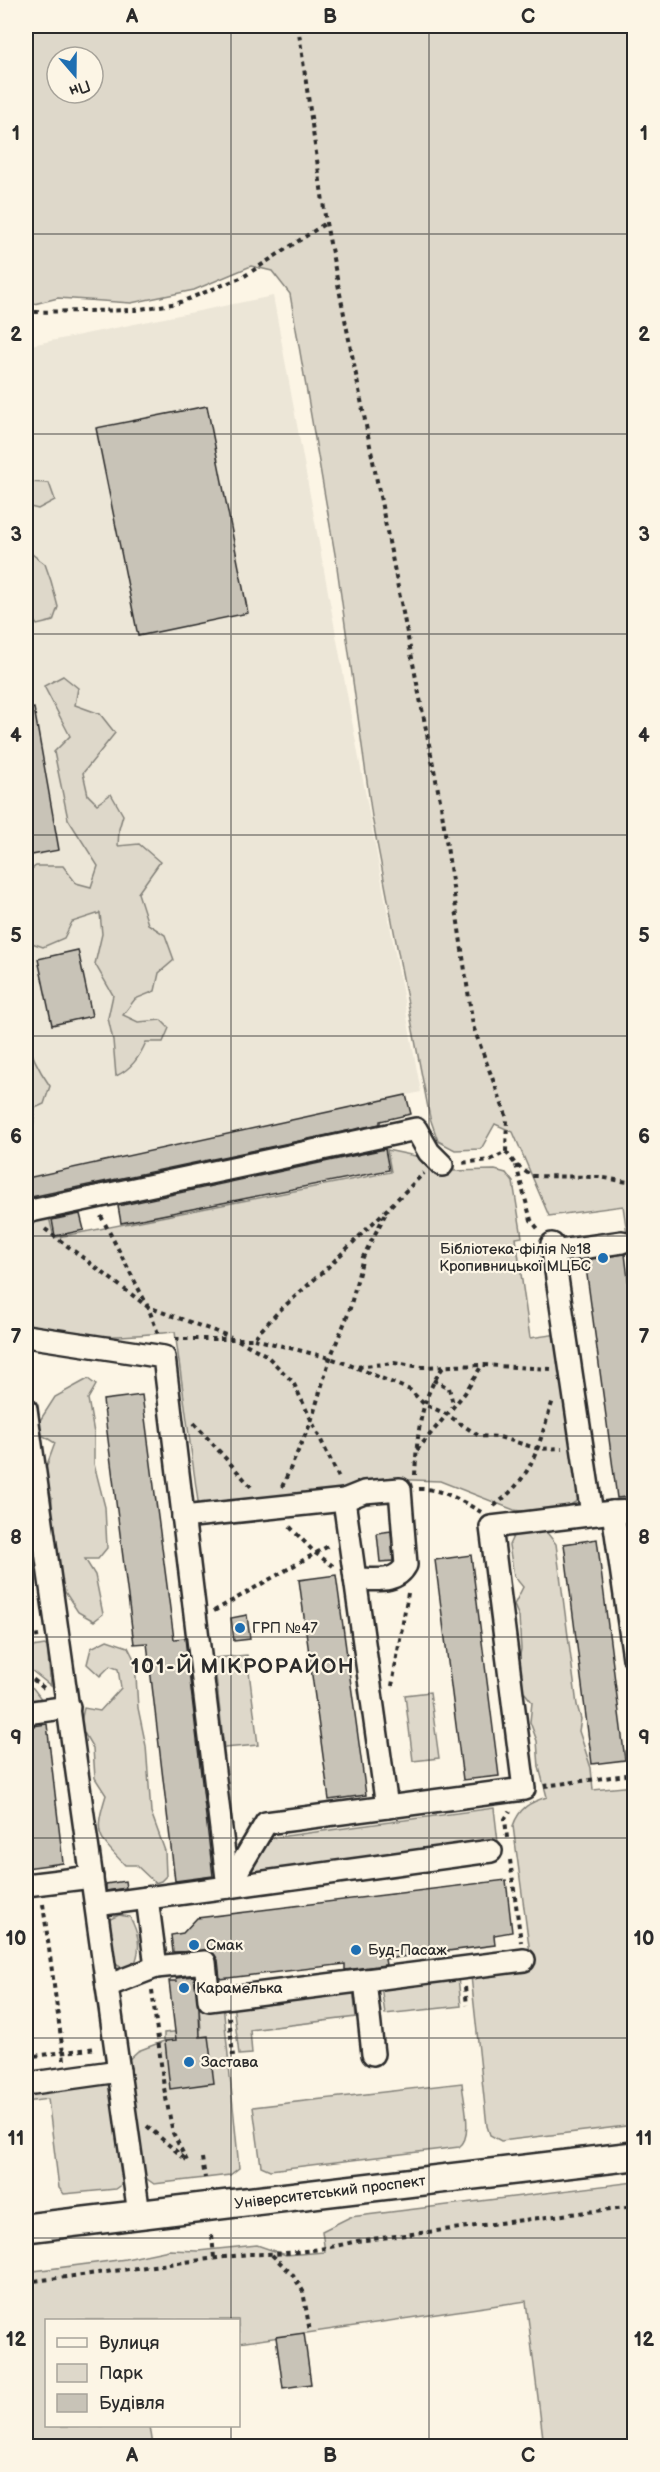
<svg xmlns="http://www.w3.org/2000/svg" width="660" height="2472" font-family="'Balsamiq Sans',sans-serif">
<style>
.built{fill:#ece6d7}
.green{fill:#ded8ca;stroke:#84827a;stroke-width:1.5;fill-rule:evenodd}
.building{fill:#c8c3b7;stroke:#2b2b2b;stroke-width:1.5}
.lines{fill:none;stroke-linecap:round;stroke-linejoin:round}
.minor-casing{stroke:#2b2b2b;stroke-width:26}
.major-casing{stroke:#2b2b2b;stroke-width:32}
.path{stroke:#2b2b2b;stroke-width:4;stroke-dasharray:4.5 4.5;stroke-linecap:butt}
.minor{stroke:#fcf5e5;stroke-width:21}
.major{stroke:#fcf5e5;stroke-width:27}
.grid{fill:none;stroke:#2b2b2b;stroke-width:1.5;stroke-opacity:0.55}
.poi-dot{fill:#1f6fb2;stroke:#fcf5e5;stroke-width:2}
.labels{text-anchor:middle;stroke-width:4.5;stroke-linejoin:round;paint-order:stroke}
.poi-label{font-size:15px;fill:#2b2b2b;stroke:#fcf5e5;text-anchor:start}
.street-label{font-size:15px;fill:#2b2b2b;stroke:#fcf5e5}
.district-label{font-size:21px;font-weight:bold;letter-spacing:1.5px;fill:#2b2b2b;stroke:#fcf5e5}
.neatline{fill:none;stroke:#2b2b2b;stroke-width:2}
.grid-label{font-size:20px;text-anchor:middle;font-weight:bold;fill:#2b2b2b}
</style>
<rect width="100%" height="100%" fill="#fcf5e5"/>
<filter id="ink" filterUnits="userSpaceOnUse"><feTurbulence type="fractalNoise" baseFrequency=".0167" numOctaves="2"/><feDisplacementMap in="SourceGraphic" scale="12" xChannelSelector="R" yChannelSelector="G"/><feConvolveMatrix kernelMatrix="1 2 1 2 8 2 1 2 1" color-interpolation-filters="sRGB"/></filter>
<g filter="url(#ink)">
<polygon class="built" points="273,296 421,1092 26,1179 26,346"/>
<g class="green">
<path d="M26,26H634V1281L623,1206L549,1216L513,1132L495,1124L481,1149L455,1150L438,1141L430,1118L372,817L336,560L290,294L272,271L251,266L194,290L131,303L58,298L26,306ZM57,57H93V93H57Z"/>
<polygon points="26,482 49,483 55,500 38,509 26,506"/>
<polygon points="26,544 32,554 45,564 51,581 58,607 53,621 37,625 26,610"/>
<path d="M63,676L78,688L75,705L100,714L115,733L83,773L88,795L97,804L111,794L123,815L119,829L118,846L139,844L160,862L138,893L148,924L165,935L174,960L159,973L155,991L135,999L123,1015L138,1022L161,1020L169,1028L163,1042H146C139,1058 131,1069 116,1076L113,1040L108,1018L113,995L95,964L102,934L100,913L72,922L64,938L43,947L26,941V922H28L32,901L26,884V873L36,866H63L76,883L91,887L98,866L68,819L54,752L70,736L44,686Z"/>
<path d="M26,1034C30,1054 38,1069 50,1086L44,1104L35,1108L33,1128L26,1126Z"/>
<path d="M387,1150L425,1158L449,1171L495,1170L506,1173L513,1182L522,1237L516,1238L530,1338L558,1334L581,1491L579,1500L561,1510L539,1514L514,1510L440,1481L385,1479L340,1493L199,1509L175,1332C124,1336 74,1343 26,1324V1223L49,1217L54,1238L391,1172Z"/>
<polygon points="88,1379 96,1385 88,1399 94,1433 94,1464 105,1507 107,1548 98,1559 85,1559 95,1575 103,1614 94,1621 78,1612 65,1592 58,1570 51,1525 52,1498 43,1476 55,1443 42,1435 39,1422 55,1397"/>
<path d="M544,1529L556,1544L577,1705L581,1719L579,1731L591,1768L593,1790L634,1786V2125L501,2141L490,2135L487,2126L471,1976L532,1968L513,1826C519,1808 530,1802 547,1797L539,1767L537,1741L530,1722L532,1702L524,1692L517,1674L521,1649L519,1617L514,1605L523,1587L514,1576L509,1545L515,1532Z"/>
<path d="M107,1640L128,1647L135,1661L138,1708L146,1746L151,1812L165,1851L166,1876L161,1881L155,1883L136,1865H125C97,1836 94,1834 106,1795L95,1778L93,1748L80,1726L84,1708L100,1711L121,1688L118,1669L110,1666L100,1676L87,1664L91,1648Z"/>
<polygon points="45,1645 47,1647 51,1686 26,1666 26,1648"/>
<polygon points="247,1655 258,1745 224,1748 214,1658"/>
<polygon points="26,1685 33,1688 42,1700 26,1706"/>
<polygon points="430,1692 439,1758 413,1761 405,1695"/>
<polygon points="494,1808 498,1842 248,1876 271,1838"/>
<path d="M119,1915L130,1917C138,1933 142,1946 135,1963L124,1968C103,1963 109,1938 108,1920Z"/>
<polygon points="458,1977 461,2006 385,2014 381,1986"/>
<polygon points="353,1989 356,2017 250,2030 252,2054 239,2055 233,2003"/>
<polygon points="223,2004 239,2168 230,2175 154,2184 147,2179 142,2173 127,2061 138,2051 164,2041 164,2033 201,2029 199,2007"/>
<polygon points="111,2081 123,2184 116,2189 64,2194 59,2188 48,2099 26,2102 26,2093"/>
<path d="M462,2083C463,2099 474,2137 459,2147L270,2170L261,2166L253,2107Z"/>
<polygon points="634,2182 634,2446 544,2446 526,2301 239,2343 238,2320 46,2320 46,2426 150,2426 153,2446 26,2446 26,2272 126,2259 169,2250 198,2251 257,2245 286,2255 325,2252 322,2231 350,2217"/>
</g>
<g class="building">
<polygon points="207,406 248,613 138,636 96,428"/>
<polygon points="34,708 59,850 26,856 26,709"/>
<polygon points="78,950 92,1016 52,1025 38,959"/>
<polygon points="406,1095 411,1114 380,1121 380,1124 31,1197 27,1178"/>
<polygon points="385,1149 389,1170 121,1223 118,1206"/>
<polygon points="80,1214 84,1230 55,1236 52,1220"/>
<polygon points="625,1254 634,1328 634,1496 617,1498 585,1260"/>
<polygon points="142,1395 174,1639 185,1638 213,1876 175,1881 147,1643 134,1644 103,1400"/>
<polygon points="391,1531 393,1561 380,1562 377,1533"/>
<polygon points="597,1539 625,1760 592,1764 564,1544"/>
<polygon points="471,1555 499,1776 463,1780 435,1560"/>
<polygon points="336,1575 366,1795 329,1800 299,1580"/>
<polygon points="247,1615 250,1639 234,1641 231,1618"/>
<polygon points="47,1724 63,1863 26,1868 26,1727"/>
<polygon points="506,1880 512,1932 494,1935 495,1945 385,1959 386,1965 345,1970 345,1964 220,1979 218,1960 211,1951 173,1952 171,1935 183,1933 197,1918"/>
<polygon points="125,1881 126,1888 106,1891 106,1884"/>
<polygon points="194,1976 199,2008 200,2037 208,2036 214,2083 170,2089 165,2041 176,2040 169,1981 177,1981 176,1978"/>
<polygon points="304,2333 311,2384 283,2388 276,2337"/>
</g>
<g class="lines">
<g class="minor-casing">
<g id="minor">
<polyline points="26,1212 416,1129 429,1152 442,1165"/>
<polyline points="552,1244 592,1514"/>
<polyline points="553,1252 622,1242"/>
<polyline points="26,1336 164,1357 228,1887 96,1905"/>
<polyline points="26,1409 139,2214"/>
<polyline points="344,1500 387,1807"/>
<polyline points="613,1512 634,1511"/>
<path d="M183,1517L344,1500L364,1492L400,1489L406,1565C396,1584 375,1579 355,1579"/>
<polyline points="26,1713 69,1707"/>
<polyline points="26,1885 92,1877"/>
<polyline points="228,1887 266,1823 524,1789 491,1527 613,1512 634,1658"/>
<polyline points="228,1887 491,1851"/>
<polyline points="147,1898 156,1967"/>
<polyline points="365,1980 373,2054"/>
<polyline points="107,1986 156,1967 205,1962 209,2000 524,1960"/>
<polyline points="26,2084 119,2071"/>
</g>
</g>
<g class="major-casing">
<polyline id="major" points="26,2228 634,2156"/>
</g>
<g class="path">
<polyline points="298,26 326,223 441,805 473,1026 507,1118 506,1152 490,1160 460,1163"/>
<polyline points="26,315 33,312 135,310 178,303 243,277 326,223"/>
<polyline points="506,1152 516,1165 532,1176 599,1177 634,1183"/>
<polyline points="516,1165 531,1220 539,1230"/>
<polyline points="101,1216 148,1307 159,1336"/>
<polyline points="45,1229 148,1307 231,1337"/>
<polyline points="175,1339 253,1339 279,1311 326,1269 424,1173"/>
<polyline points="254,1339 330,1358 355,1367 394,1363 422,1367 482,1365 551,1369"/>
<polyline points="238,1340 266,1355 293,1382 340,1480"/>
<polyline points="357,1368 410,1390 424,1404 446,1414 479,1436 499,1437 539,1449 562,1448"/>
<polyline points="433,1380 449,1388 453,1404"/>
<polyline points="194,1423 253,1489"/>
<polyline points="417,1450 465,1393 482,1365"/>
<path d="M415,1475C417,1436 420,1396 445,1365"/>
<polyline points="282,1487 311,1422 330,1358 349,1312 363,1257 388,1209"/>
<path d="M419,1489C441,1488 462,1501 481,1512"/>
<path d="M494,1506C536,1474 537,1447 553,1400"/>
<polyline points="290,1527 314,1552 333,1566"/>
<polyline points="214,1611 330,1545"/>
<polyline points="26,1638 39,1636"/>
<polyline points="26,1674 44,1688"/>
<polyline points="392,1686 408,1593"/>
<polyline points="544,1786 634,1774"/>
<polyline points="507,1838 505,1819 510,1811"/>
<polyline points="510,1860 521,1942"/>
<polyline points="43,1904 64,2060"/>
<polyline points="465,1987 467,2005"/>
<polyline points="152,1990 164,2088 173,2133 187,2161"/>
<polyline points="229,2017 233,2056"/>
<polyline points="26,2057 97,2048"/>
<polyline points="147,2126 184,2158"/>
<polyline points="202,2158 205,2178"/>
<polyline points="212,2235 214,2258"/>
<polyline points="272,2255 292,2274 303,2291 310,2332"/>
<path d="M26,2282L249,2254C285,2255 322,2250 357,2241L634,2206"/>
</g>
<use href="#minor" class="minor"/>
<use href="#major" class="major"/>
</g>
</g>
<path class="grid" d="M231,26V2320M429,26V2446M26,234H634M26,434H634M26,634H634M26,835H634M26,1036H634M26,1236H634M26,1436H634M26,1637H634M26,1838H634M26,2038H634M26,2238H634M231,2426V2446"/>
<g class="poi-dot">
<circle cx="603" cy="1258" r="6"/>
<circle cx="240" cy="1628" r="6"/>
<circle cx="194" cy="1945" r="6"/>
<circle cx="356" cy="1950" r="6"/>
<circle cx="184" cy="1988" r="6"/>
<circle cx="189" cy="2062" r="6"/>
</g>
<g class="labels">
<g class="poi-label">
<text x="591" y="1254" text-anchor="end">Бібліотека-філія №18<tspan x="591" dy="17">Кропивницької МЦБС</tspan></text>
<text x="252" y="1633">ГРП №47</text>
<text x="206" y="1950">Смак</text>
<text x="368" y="1955">Буд-Пасаж</text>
<text x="196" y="1993">Карамелька</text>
<text x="201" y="2067">Застава</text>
</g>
<g class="street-label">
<text transform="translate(330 2192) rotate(-7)" y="5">Університетський проспект</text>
</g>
<g class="district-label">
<text x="243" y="1673">101-Й МІКРОРАЙОН</text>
</g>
</g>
<rect width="660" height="2472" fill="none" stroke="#fcf5e5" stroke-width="66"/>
<rect x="45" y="2319" width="195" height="108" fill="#fcf5e5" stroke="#a8a49b" stroke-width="1.5"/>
<rect x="57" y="2338" width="30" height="9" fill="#fcf5e5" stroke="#a8a49b" stroke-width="1.5"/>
<text x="99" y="2349" font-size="18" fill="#2b2b2b">Вулиця</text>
<rect x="57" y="2364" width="30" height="18" fill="#ded8ca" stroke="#a8a49b" stroke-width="1.5"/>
<text x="99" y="2379" font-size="18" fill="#2b2b2b">Парк</text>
<rect x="57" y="2394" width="30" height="18" fill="#c8c3b7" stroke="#a8a49b" stroke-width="1.5"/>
<text x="99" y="2409" font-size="18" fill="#2b2b2b">Будівля</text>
<g transform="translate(75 75) rotate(160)"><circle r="28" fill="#fcf5e5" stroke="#a8a49b" stroke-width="1.5"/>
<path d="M0-4.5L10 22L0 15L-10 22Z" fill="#1f6fb2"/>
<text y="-9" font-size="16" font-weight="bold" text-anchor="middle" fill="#2b2b2b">Пн</text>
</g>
<rect x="33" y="33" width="594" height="2406" class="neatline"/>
<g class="grid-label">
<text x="132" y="23">A</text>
<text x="330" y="23">B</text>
<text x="528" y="23">C</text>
<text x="16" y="140">1</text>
<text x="644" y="140">1</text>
<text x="16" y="341">2</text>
<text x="644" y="341">2</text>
<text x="16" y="541">3</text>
<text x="644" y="541">3</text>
<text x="16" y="742">4</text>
<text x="644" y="742">4</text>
<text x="16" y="942">5</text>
<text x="644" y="942">5</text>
<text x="16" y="1143">6</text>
<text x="644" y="1143">6</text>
<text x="16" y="1343">7</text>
<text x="644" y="1343">7</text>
<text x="16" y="1544">8</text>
<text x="644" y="1544">8</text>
<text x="16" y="1744">9</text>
<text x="644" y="1744">9</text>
<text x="16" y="1945">10</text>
<text x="644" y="1945">10</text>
<text x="16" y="2145">11</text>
<text x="644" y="2145">11</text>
<text x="16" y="2346">12</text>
<text x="644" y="2346">12</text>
<text x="132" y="2462">A</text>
<text x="330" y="2462">B</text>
<text x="528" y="2462">C</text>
</g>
</svg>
